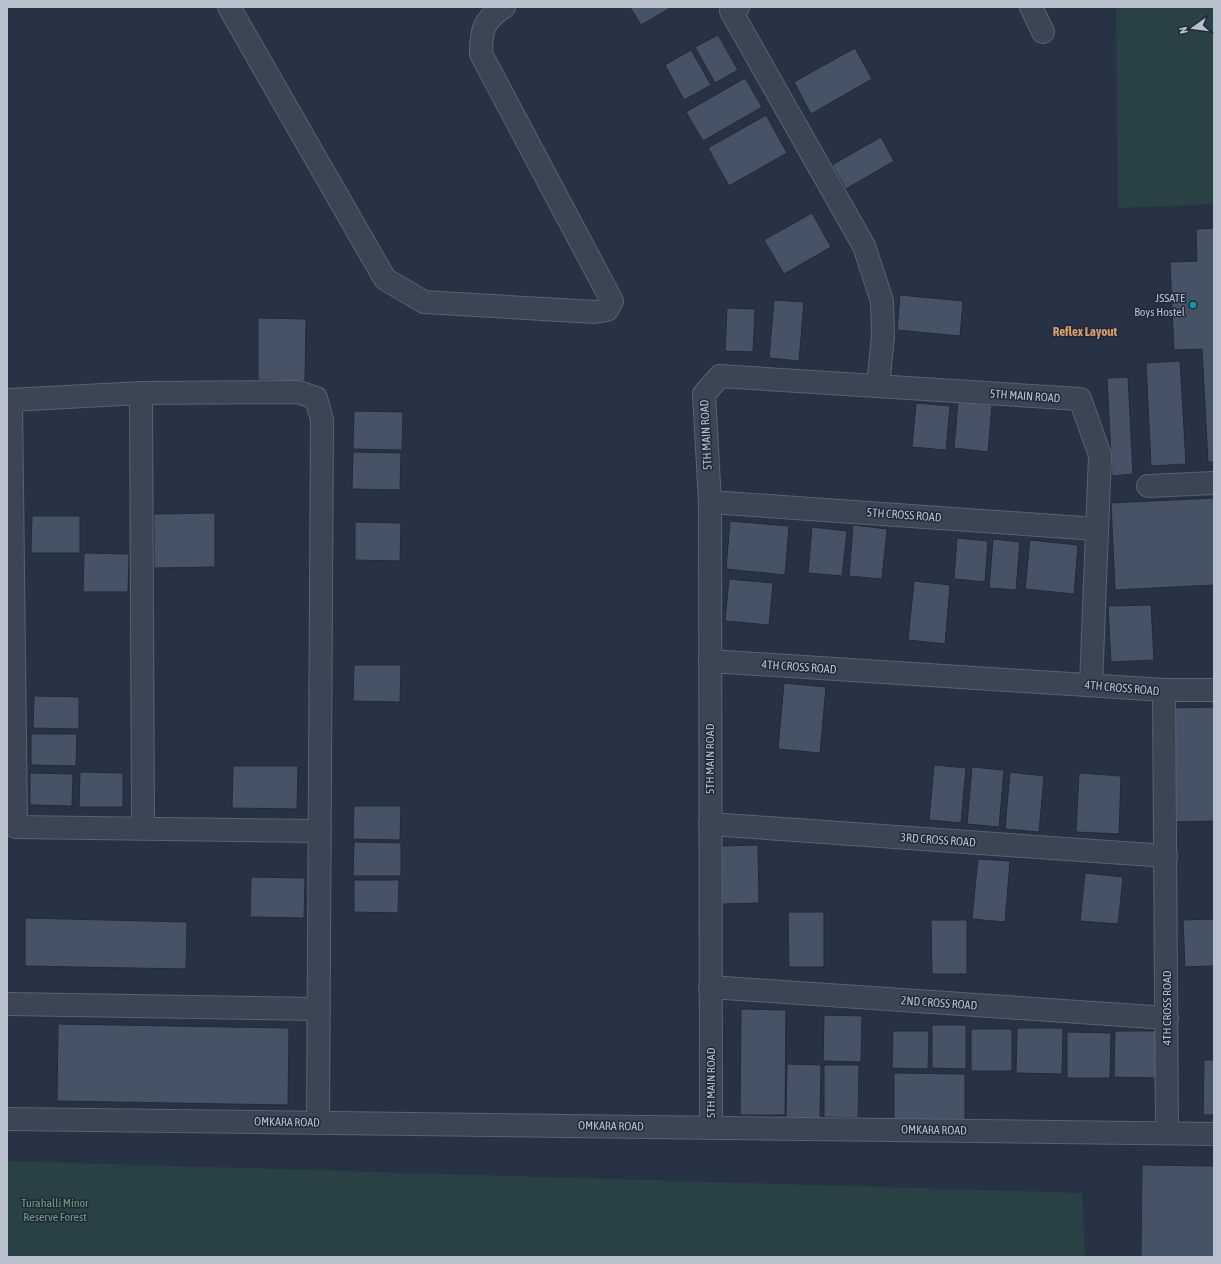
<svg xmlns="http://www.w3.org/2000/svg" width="1221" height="1264" font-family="'Asap Condensed',sans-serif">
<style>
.green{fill:#294145}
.building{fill:#465266;stroke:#222b3b}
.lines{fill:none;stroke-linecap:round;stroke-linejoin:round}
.minor-casing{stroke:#5a6271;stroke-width:24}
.minor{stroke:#3c4554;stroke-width:22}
.culture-dot{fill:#0f9aa8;stroke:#202939;stroke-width:1.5}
.labels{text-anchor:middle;stroke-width:3;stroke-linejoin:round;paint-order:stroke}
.poi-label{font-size:12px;fill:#b9c0cd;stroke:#202939;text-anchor:end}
.street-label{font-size:12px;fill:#b9c0cd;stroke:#202939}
.park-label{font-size:12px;fill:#709e7d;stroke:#202939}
.neighbourhood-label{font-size:13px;font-weight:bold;fill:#d89f69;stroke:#202939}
</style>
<rect width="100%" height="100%" fill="#273244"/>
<g class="green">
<polygon points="1116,7 1214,7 1214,204 1118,208"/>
<polygon points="7,1161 1082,1193 1085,1257 7,1257"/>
</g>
<g class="building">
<polygon points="630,7 672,7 641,25"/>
<polygon points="718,35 738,70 715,83 695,47"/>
<polygon points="855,48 872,79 811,114 794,82"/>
<polygon points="691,50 711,85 684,100 665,65"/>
<polygon points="745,78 762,107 703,141 686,112"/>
<polygon points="766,115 787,153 729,186 708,148"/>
<polygon points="881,137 894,161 846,189 832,165"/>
<polygon points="812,213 831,247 784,274 764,240"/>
<polygon points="1214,228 1214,462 1208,462 1202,349 1174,350 1170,262 1197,261 1196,229"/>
<polygon points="900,295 963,301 960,336 897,330"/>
<polygon points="774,300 804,302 799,361 769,358"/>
<polygon points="727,308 755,309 753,352 725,351"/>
<polygon points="258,318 306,319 305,381 258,380"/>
<polygon points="1180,361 1186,464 1151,466 1146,363"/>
<polygon points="1128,377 1133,474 1112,476 1107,378"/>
<polygon points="958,402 992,405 988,452 954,448"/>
<polygon points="916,403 950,406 946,450 912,447"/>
<polygon points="354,411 403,412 402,450 353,449"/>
<polygon points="353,452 401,453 400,490 352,489"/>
<polygon points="1214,498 1214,585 1115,590 1111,503"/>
<polygon points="215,513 215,567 154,568 154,514"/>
<polygon points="32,516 80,516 80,553 31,553"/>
<polygon points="730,521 789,526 785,575 726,569"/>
<polygon points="355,522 401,523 400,561 355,560"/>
<polygon points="853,525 887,529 882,579 849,576"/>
<polygon points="812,527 847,531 842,576 808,573"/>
<polygon points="957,538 988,541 985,582 954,579"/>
<polygon points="993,539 1020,542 1016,590 989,588"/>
<polygon points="1030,540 1078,545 1074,594 1025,589"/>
<polygon points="84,553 129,554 128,592 83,592"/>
<polygon points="729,579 773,583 769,625 725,621"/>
<polygon points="914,581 950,585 945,644 908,640"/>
<polygon points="1151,605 1154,660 1111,662 1108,606"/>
<polygon points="354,665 401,665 400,702 353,701"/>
<polygon points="784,683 826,687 820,753 778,749"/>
<polygon points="34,696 79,697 79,729 33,728"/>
<polygon points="1214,707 1214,821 1174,822 1170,708"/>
<polygon points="31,734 77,734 76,766 31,765"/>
<polygon points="934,765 966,768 961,823 929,820"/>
<polygon points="233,766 298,766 297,809 232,808"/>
<polygon points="972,767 1004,770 999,827 967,824"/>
<polygon points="80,772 123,773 123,807 79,807"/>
<polygon points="1010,772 1044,776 1039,832 1005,829"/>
<polygon points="30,773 73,774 72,806 30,805"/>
<polygon points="1079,773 1121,776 1119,834 1076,832"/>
<polygon points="354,806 401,806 400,840 353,839"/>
<polygon points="354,842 401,843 401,876 353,876"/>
<polygon points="758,845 759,903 722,904 721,846"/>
<polygon points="978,859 1010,861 1005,922 972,919"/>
<polygon points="1085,873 1123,877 1118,924 1080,921"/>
<polygon points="251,877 305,878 304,918 250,917"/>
<polygon points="354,880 399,880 398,913 354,912"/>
<polygon points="788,912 824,912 824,967 789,967"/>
<polygon points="25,918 187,922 186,969 25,966"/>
<polygon points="1214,919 1214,966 1185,967 1183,920"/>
<polygon points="931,920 967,920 967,974 932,974"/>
<polygon points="741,1009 786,1010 785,1115 740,1115"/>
<polygon points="824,1015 862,1016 861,1062 823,1061"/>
<polygon points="58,1024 289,1028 288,1105 57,1101"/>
<polygon points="932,1025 966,1025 966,1069 932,1068"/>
<polygon points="1017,1028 1063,1028 1062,1074 1016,1073"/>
<rect x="971" y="1029" width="41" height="42"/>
<polygon points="893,1031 929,1031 928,1069 892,1068"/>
<polygon points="1115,1031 1157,1031 1157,1078 1114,1077"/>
<polygon points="1067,1032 1111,1033 1110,1078 1067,1078"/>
<polygon points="1204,1060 1214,1060 1214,1115 1203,1115"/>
<polygon points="787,1064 821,1065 820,1118 786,1118"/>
<polygon points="824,1065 859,1065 858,1118 824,1117"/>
<polygon points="894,1073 965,1074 965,1121 894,1120"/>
<polygon points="1142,1165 1214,1166 1214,1257 1141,1257"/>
</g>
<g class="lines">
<g class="minor-casing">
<g id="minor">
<path d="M229,7L385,279L424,302L595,312L607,310L612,301L481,54C481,31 483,20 504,7"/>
<polyline points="738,7 731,11 864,246 882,301 883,336 878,386"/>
<polyline points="1031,7 1043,32"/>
<polyline points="141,393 143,828"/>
<polyline points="1148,486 1214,483"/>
<polyline points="710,502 1097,529"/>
<polyline points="710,661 1164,690 1167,1133"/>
<polyline points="1164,690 1214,690"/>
<polyline points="710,824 1166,856"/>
<polyline points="710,987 1167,1018"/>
<polyline points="7,1004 319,1009"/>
<polyline points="7,1119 1214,1134"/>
<polyline points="318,1123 322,420 316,398 298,392 141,393 11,400 16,827 320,831"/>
<polyline points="711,1128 710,502 704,394 720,376 1080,399 1100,455 1091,685"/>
</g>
</g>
<use href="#minor" class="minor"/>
</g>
<circle class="culture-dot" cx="1193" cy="305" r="4"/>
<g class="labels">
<g class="poi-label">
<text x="1185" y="302">JSSATE<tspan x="1185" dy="14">Boys Hostel</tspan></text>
</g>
<g class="street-label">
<text transform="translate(1025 396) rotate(4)" y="4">5TH MAIN ROAD</text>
<text transform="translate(706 435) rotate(-93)" y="4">5TH MAIN ROAD</text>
<text transform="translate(904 515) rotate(4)" y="4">5TH CROSS ROAD</text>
<text transform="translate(799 667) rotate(4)" y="4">4TH CROSS ROAD</text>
<text transform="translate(1122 688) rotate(5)" y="4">4TH CROSS ROAD</text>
<text transform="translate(710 759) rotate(-90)" y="4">5TH MAIN ROAD</text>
<text transform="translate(938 840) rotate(4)" y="4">3RD CROSS ROAD</text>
<text transform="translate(939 1003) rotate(4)" y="4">2ND CROSS ROAD</text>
<text transform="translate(1167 1008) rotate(-90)" y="4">4TH CROSS ROAD</text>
<text transform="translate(711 1083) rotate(-90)" y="4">5TH MAIN ROAD</text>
<text transform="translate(287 1122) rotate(1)" y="4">OMKARA ROAD</text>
<text transform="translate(611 1126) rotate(1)" y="4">OMKARA ROAD</text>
<text transform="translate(934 1130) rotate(1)" y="4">OMKARA ROAD</text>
</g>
<g class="park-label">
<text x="55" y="1207">Turahalli Minor<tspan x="55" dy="14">Reserve Forest</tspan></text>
</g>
<g class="neighbourhood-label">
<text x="1085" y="336">Reflex Layout</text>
</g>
</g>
<rect width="1221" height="1264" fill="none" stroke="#b9c0cd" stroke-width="16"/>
<g transform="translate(1193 28) rotate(256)" stroke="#202939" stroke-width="3" paint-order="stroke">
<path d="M0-3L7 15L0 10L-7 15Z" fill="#b9c0cd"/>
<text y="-6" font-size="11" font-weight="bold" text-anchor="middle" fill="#b9c0cd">N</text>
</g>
</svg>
